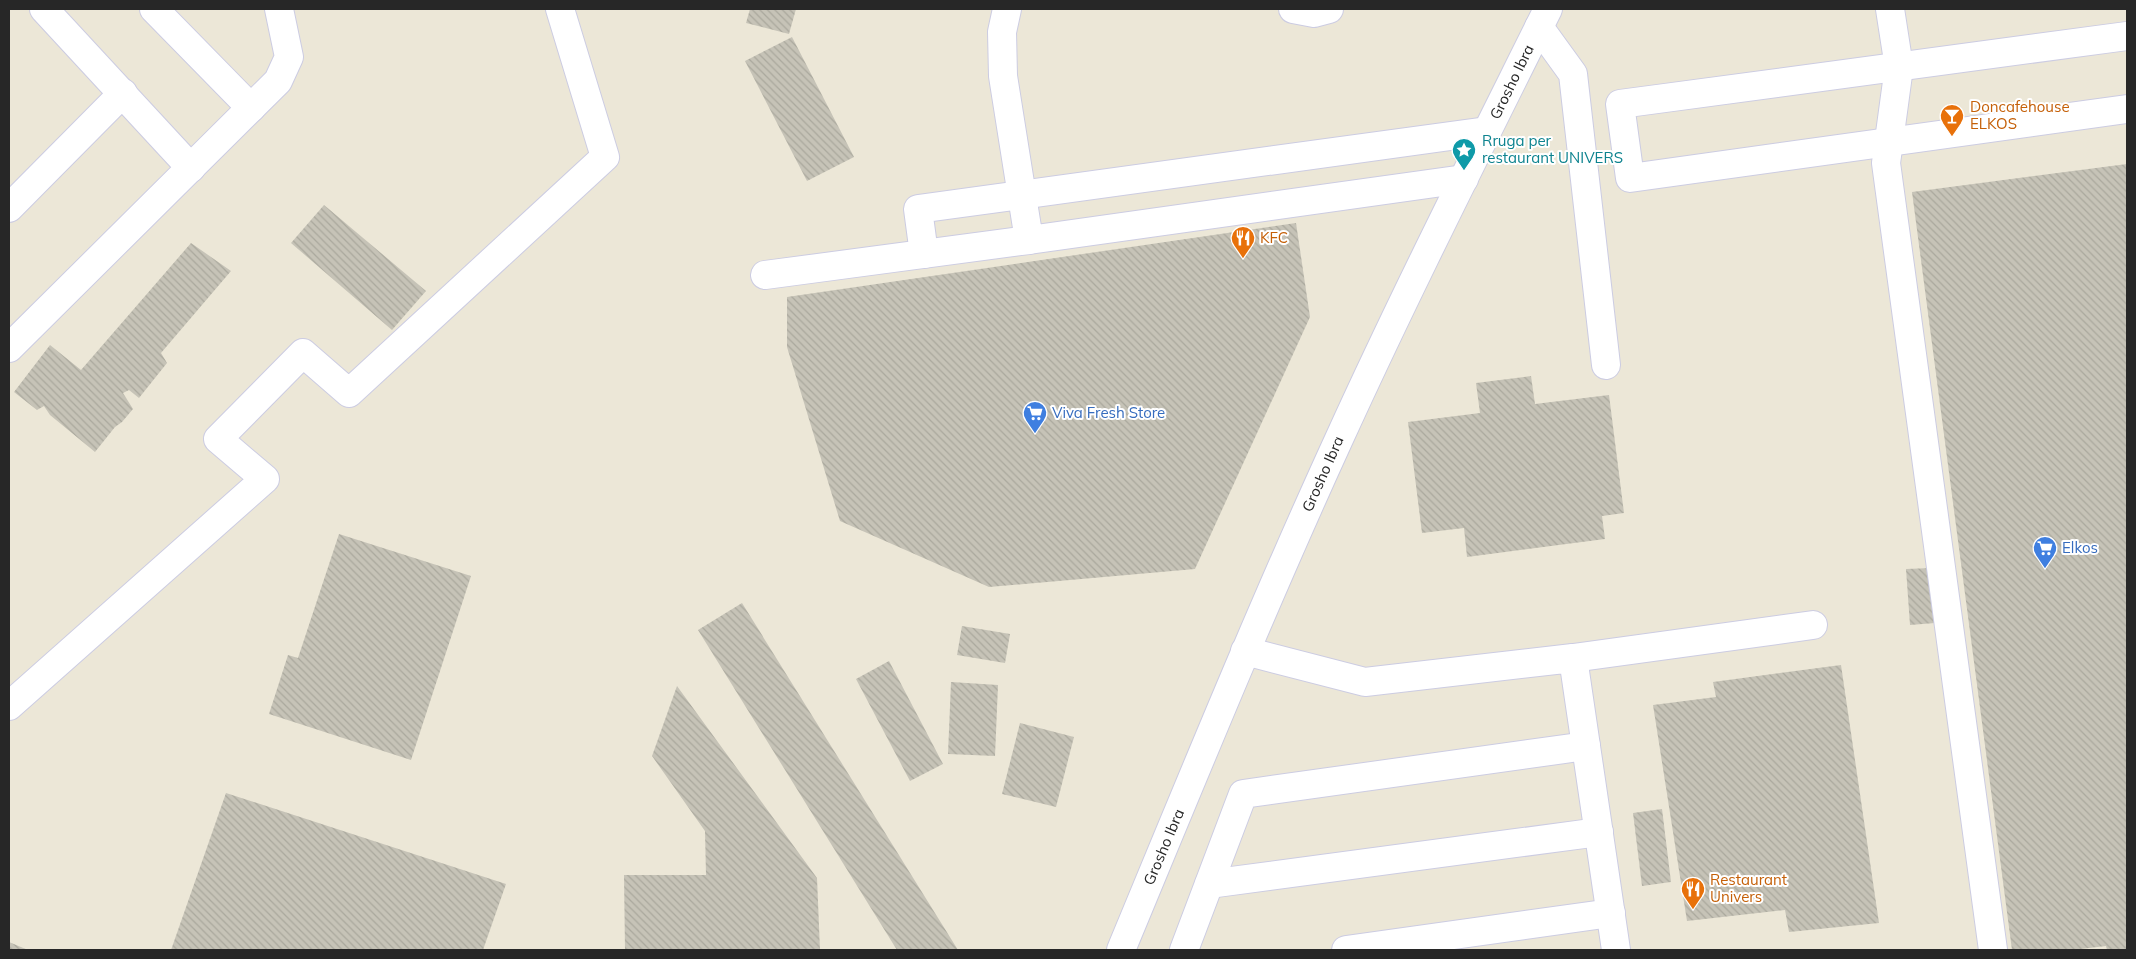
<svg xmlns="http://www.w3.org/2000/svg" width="2136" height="959" font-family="Mulish,sans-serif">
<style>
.building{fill:url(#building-back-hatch)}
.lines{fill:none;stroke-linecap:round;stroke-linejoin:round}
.minor-casing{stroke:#cccce2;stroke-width:30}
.minor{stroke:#fff;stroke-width:28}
.labels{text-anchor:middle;stroke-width:4;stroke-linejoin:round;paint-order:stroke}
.street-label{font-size:15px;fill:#272727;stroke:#fff}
.food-label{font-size:15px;fill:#c56008;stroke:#fff;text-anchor:start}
.culture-label{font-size:15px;fill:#0d838f;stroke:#fff;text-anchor:start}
.shop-label{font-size:15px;fill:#366cbe;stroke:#fff;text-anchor:start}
</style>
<defs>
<pattern id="building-back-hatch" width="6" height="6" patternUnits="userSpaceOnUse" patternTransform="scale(1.25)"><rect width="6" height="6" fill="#c6c3b7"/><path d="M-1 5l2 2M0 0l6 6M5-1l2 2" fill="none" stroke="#aaa89d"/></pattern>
</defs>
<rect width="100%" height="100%" fill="#ece7d7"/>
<g class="building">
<polygon points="750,9 796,9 789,34 746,23"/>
<polygon points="792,37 854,157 807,181 745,61"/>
<polygon points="2127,164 2127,950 2107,950 2106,946 2072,950 2012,950 1912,192"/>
<polygon points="324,205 426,291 392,330 291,243"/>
<polygon points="1296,223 1310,317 1195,569 989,587 840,521 787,347 787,297"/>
<polygon points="191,243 231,271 161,353 167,363 139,398 129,390 123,393 133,409 122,422 115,427 95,452 50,415 44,406 37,410 14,392 50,345 81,370"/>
<polygon points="1531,376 1535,404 1609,395 1624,513 1602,516 1605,539 1467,557 1464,528 1422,533 1408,422 1480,413 1476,383"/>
<polygon points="339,534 471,576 411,760 269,714 288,655 298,658"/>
<polygon points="1931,568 1935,623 1910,625 1906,569"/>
<polygon points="742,603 958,950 897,950 698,630"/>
<polygon points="962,626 1010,634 1005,663 957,655"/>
<polygon points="889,661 943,764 910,781 856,679"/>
<polygon points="1841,665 1879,923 1789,932 1785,910 1687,921 1653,705 1716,697 1713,682"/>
<polygon points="951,682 998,685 995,756 948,754"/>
<polygon points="677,686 817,878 820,950 625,950 624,875 706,875 705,831 652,756"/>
<polygon points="1020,723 1074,737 1056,807 1002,794"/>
<polygon points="226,793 506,884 483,950 171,950"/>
<polygon points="1662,809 1671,882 1642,886 1633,813"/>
<polygon points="9,942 28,950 9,950"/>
</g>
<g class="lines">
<g class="minor-casing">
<g id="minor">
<polyline points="44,9 191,168"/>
<polyline points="154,9 251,108"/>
<polyline points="1007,9 1002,32 1003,76 1029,240 1464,179"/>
<polyline points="1293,9 1314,13 1329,9"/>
<polyline points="1890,9 1899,67 1886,163 1993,950"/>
<polyline points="1539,27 1573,74 1606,365"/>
<polyline points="2127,36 1620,104 1630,178 2127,109"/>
<polyline points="9,208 123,93"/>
<polyline points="924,254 918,209 1487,131"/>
<polyline points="765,275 1029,240"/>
<polyline points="9,348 278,81 289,57 279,9"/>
<polyline points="1245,651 1365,682 1573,658 1616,950"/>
<polyline points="1573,658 1813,625"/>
<polyline points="9,706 265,479 218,439 303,353 349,393 605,157 560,9"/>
<polyline points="1209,884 1599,832"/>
<path d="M1121,950C1192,779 1262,607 1339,439C1405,294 1477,152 1548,9"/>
<polyline points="1184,950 1243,794 1586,746"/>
<polyline points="1346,950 1611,913"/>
</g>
</g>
<use href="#minor" class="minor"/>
</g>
<defs>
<g id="bar-pin" transform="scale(1.25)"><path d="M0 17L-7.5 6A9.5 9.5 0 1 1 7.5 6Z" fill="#e8710a" stroke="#fff"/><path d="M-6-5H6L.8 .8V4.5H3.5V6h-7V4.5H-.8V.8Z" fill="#fff"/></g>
<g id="sight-pin" transform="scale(1.25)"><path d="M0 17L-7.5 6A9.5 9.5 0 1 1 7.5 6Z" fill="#0f9aa8" stroke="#fff"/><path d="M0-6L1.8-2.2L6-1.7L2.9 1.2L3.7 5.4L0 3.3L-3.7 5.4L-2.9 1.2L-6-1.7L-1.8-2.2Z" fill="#fff"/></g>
<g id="restaurant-pin" transform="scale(1.25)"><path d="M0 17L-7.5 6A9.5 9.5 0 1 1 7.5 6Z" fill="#e8710a" stroke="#fff"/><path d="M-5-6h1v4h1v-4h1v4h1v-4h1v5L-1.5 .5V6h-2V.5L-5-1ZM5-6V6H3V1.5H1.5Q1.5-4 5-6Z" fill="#fff"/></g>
<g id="supermarket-pin" transform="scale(1.25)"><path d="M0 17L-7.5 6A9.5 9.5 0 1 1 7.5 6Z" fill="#3f7fe0" stroke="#fff"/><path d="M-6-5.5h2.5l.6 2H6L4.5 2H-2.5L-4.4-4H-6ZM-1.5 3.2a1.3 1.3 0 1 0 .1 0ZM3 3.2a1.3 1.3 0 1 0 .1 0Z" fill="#fff"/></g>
</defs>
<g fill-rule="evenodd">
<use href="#bar-pin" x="1952" y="116"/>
<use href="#sight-pin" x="1464" y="150"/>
<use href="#restaurant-pin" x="1243" y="238"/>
<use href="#supermarket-pin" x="1035" y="413"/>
<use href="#supermarket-pin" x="2045" y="548"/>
<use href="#restaurant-pin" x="1693" y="889"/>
</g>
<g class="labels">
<g class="street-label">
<text transform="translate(1512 82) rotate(-64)" y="5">Grosho Ibra</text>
<text transform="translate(1323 474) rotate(-66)" y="5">Grosho Ibra</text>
<text transform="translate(1164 847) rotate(-67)" y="5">Grosho Ibra</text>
</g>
<g class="food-label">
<text x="1970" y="112">Doncafehouse<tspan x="1970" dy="17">ELKOS</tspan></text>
<text x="1260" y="243">KFC</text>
<text x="1710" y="885">Restaurant<tspan x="1710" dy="17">Univers</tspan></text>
</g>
<g class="culture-label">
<text x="1482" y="146">Rruga per<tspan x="1482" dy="17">restaurant UNIVERS</tspan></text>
</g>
<g class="shop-label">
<text x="1052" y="418">Viva Fresh Store</text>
<text x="2062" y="553">Elkos</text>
</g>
</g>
<rect width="2136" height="959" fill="none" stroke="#272727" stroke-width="20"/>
</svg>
